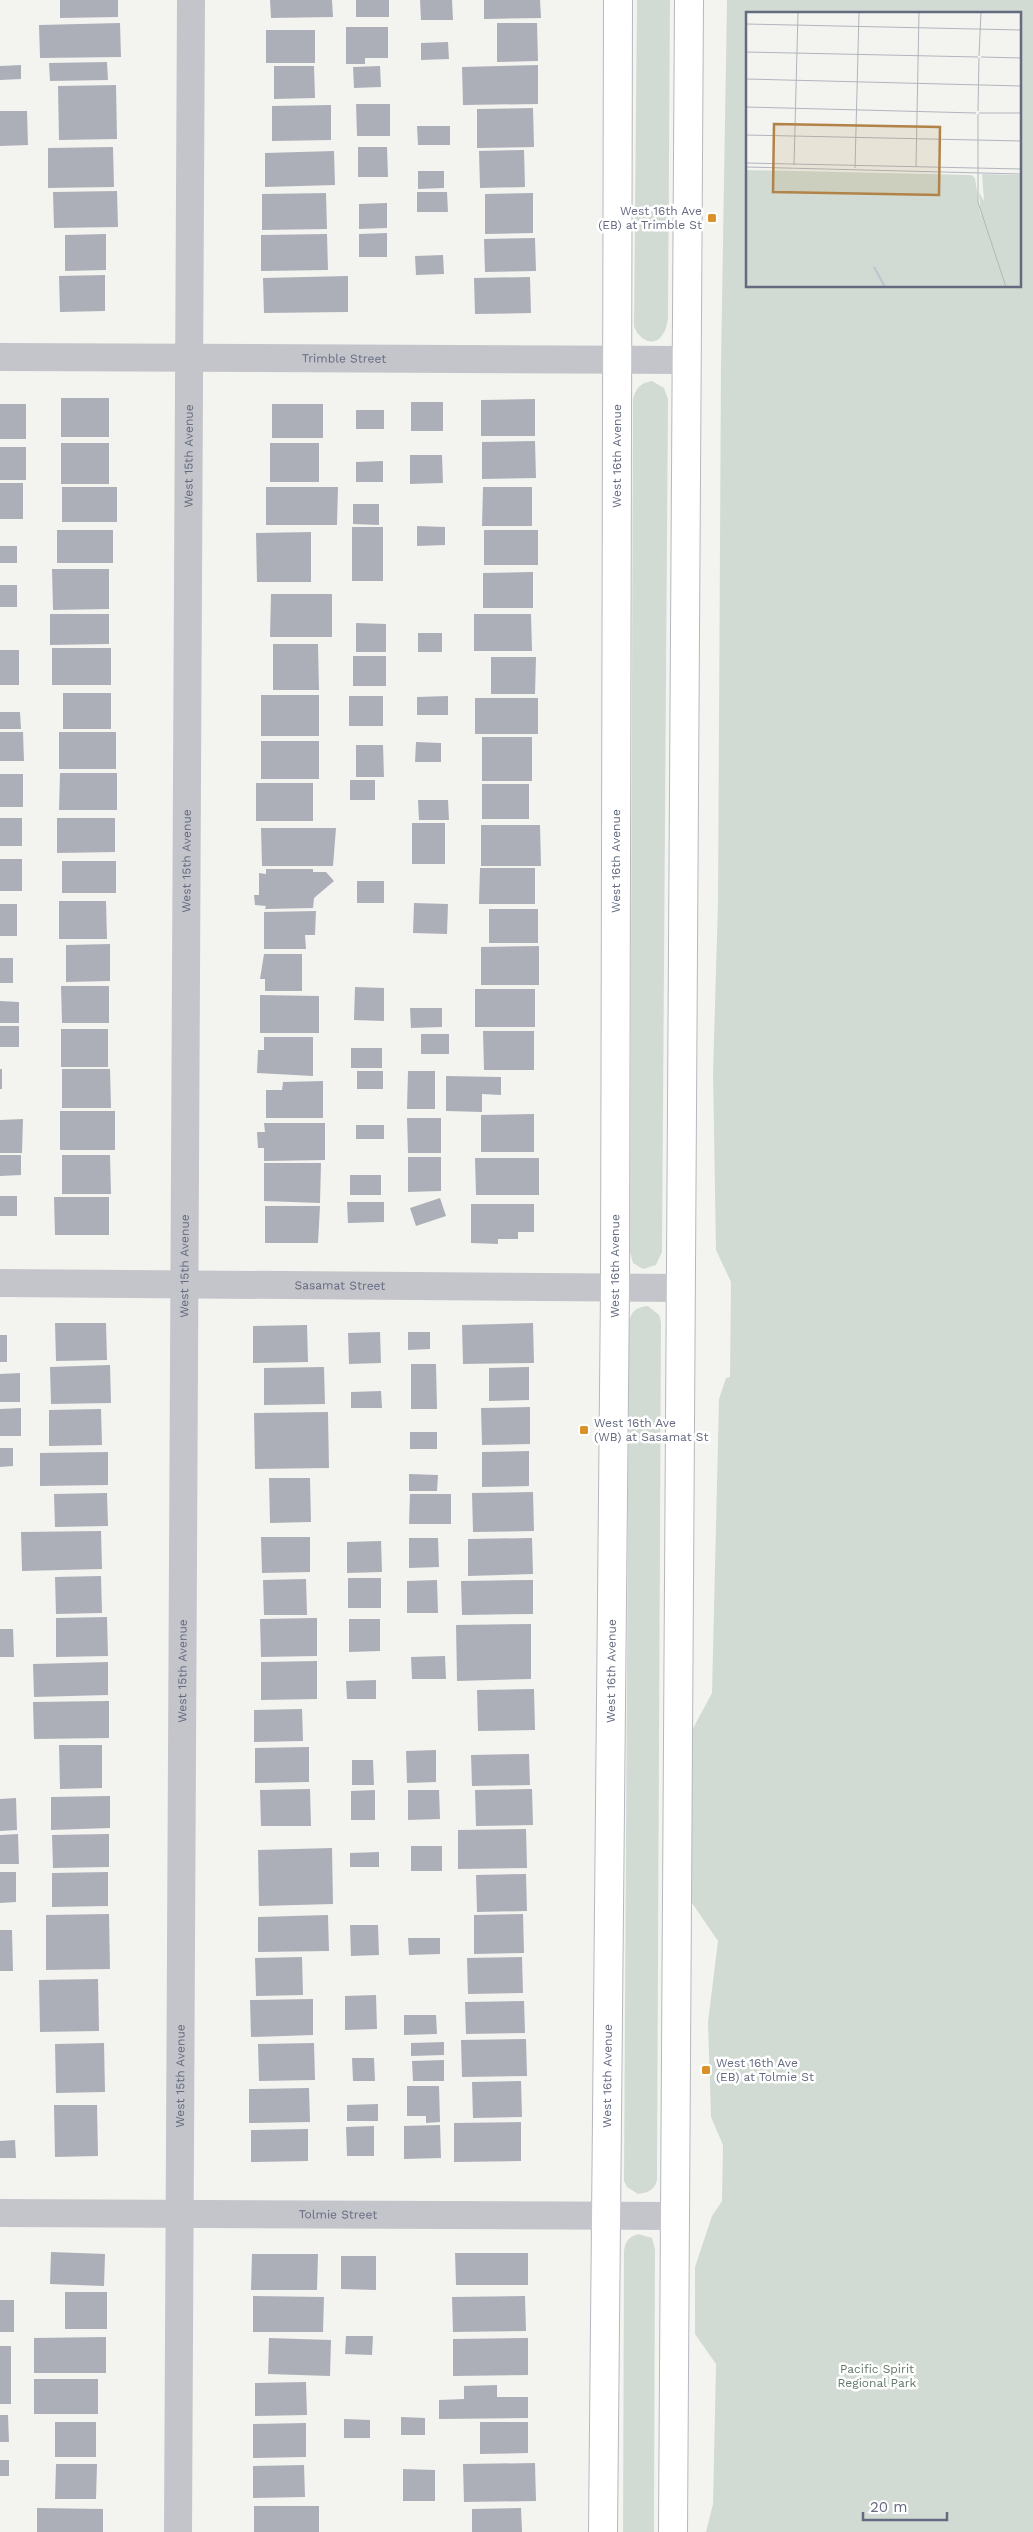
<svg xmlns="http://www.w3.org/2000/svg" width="1033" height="2532" font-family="'Work Sans',sans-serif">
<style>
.green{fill:#d2dbd3;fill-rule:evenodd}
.building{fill:#adafb8}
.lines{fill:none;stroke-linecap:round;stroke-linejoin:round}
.secondary-casing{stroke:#b6b8be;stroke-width:30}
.street{stroke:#c4c5ca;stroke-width:28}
.secondary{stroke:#fff;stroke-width:28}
.poi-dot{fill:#db912a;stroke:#fff;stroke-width:2}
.labels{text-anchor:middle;stroke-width:5;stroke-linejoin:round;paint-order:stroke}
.poi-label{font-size:12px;fill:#646a80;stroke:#fff;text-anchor:start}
.street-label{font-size:12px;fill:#646a80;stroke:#fff}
.park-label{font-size:12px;fill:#637866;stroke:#fff}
.inset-river{fill:none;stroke:#c1c5cd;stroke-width:2.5}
.inset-road{fill:none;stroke:#b1b5bc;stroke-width:1}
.view{fill:#b18348;fill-opacity:0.15;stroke:#b18348;stroke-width:2.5}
.inset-edge{fill:none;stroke:#646a80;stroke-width:2.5}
</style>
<rect width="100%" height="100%" fill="#f3f4f0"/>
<g class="green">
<path d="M637,0H670L668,319C667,324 666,330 663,334C654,349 638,339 634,326Z"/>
<path d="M727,0H1033V2532H706L713,2504L716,2364L695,2334V2267L712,2216L722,2201L723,2145L711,2117L708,2022L718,1941L692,1903L691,1732L712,1693L719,1399L726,1378L730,1377L731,1282L716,1250L713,1073L718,902L721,364ZM747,14H1019V286H747Z"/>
<path d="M652,381L664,388L668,399L662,1252L656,1265L643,1269L633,1263L630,1252L633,399C636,388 640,383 652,381Z"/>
<path d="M648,1306L659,1315L661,1322L657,2180C655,2190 647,2193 638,2194L627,2187L624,2181L629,1322C631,1311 637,1307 648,1306Z"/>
<path d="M638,2234L652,2238L655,2249L654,2532H623L624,2251C625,2241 629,2237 638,2234Z"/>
</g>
<g class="building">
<polygon points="60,0 118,0 118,17 60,18"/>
<polygon points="270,0 332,0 333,17 271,18"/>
<rect x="356" y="0" width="33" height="17"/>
<polygon points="420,0 452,0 453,20 421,20"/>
<polygon points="484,0 540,0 541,18 484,19"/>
<polygon points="120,23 121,57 40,58 39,25"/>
<polygon points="497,23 537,23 538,61 497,62"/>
<polygon points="346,27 388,27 388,58 365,58 365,64 346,64"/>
<rect x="266" y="30" width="49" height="33"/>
<polygon points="448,42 449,59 421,60 421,43"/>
<polygon points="107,62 108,80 50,81 49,63"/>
<polygon points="21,65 21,79 0,80 0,66"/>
<polygon points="538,65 538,104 463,105 462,67"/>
<polygon points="274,66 314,66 315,98 274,99"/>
<polygon points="380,66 381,87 354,88 353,67"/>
<polygon points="116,85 117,139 59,140 58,86"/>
<polygon points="356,104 390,104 390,136 357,136"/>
<polygon points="331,105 331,140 272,141 272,106"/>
<polygon points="533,108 534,147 477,148 477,109"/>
<polygon points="0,111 27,111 28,145 0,146"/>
<polygon points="417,126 450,126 450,145 418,145"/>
<polygon points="113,147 114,187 48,188 48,148"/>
<polygon points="358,147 387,147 388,177 358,177"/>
<polygon points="524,150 525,187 480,188 479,151"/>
<polygon points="334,151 335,185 265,187 265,153"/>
<polygon points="418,171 444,171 444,188 418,189"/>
<polygon points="117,191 118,227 54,228 53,192"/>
<polygon points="417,192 447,192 448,212 417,212"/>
<polygon points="326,193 327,229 262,230 262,194"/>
<polygon points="533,193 533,233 485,234 485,194"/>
<polygon points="387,203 387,228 359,229 359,204"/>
<polygon points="387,233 387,257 359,257 359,234"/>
<polygon points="106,234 106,270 65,271 65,235"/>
<polygon points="327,234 328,270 261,271 261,235"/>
<polygon points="535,238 536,271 485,272 484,239"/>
<polygon points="443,255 444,274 416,275 415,256"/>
<polygon points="105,275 105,311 60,312 59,276"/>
<polygon points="348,276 348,312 264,313 263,278"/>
<polygon points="530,277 531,313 475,314 474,278"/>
<rect x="61" y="398" width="48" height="39"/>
<polygon points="535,399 535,436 481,436 481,400"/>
<rect x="411" y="402" width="32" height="29"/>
<rect x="0" y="404" width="26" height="35"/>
<rect x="272" y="404" width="51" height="34"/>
<rect x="356" y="410" width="28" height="19"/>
<polygon points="535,441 536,478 482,479 482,442"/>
<rect x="61" y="443" width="48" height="41"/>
<rect x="270" y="443" width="49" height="39"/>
<rect x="0" y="447" width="26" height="33"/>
<polygon points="410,455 442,455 443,483 410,484"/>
<polygon points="383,461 383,482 356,482 356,462"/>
<rect x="0" y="483" width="23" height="36"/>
<rect x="62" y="487" width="55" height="35"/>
<polygon points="266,487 338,487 337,525 266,525"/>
<polygon points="483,487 532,487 532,526 482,526"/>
<polygon points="353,504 379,504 379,525 353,524"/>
<polygon points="417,526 445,527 445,545 417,546"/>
<rect x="352" y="527" width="31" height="54"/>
<rect x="57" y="530" width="56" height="33"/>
<rect x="484" y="530" width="54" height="35"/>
<polygon points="311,532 311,582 257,582 256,533"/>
<rect x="0" y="546" width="17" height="17"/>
<polygon points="52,569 109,569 109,609 53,610"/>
<polygon points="533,572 533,608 483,608 483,573"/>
<rect x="0" y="585" width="17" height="22"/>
<polygon points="271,594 332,594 332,637 270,637"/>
<polygon points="50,614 109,614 109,644 50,645"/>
<polygon points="474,614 531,614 532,651 474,651"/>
<polygon points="356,623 386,624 386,652 356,652"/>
<rect x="418" y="633" width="24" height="19"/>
<polygon points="273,644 318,644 319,690 273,690"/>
<rect x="52" y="648" width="59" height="37"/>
<rect x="0" y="650" width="19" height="35"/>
<rect x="353" y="656" width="33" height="30"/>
<polygon points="491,657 536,657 535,694 491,694"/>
<rect x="63" y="693" width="48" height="36"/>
<rect x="261" y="695" width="58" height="41"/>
<rect x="349" y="696" width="34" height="30"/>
<polygon points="448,696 448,715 417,715 417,697"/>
<rect x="475" y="698" width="63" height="36"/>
<polygon points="0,712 20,712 21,729 0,729"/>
<polygon points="0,732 23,732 24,761 0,761"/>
<rect x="59" y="732" width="57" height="37"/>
<rect x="482" y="737" width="50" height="44"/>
<rect x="261" y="741" width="58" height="38"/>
<polygon points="416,742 441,743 441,762 415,762"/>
<polygon points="356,745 383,745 384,777 356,777"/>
<polygon points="60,773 117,773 117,810 59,810"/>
<rect x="0" y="774" width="23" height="33"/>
<rect x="350" y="780" width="25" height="20"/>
<rect x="256" y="783" width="57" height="38"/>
<rect x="482" y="784" width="47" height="35"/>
<polygon points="418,800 448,800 449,820 419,820"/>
<rect x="0" y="818" width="22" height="28"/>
<polygon points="57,818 115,818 115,852 57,853"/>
<rect x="412" y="823" width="33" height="41"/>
<polygon points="481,825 540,825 541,866 481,866"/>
<polygon points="261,828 336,828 333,866 262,866"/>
<rect x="0" y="859" width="22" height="32"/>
<rect x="62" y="861" width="54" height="32"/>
<polygon points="480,868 535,868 535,904 479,904"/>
<polygon points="266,869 313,869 313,872 326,872 334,881 314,898 313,908 265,909 266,906 255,905 254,895 259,895 259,873 266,874"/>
<rect x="357" y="881" width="27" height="22"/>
<polygon points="59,901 106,901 107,939 59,939"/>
<polygon points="414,903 448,904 447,934 413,933"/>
<rect x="0" y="904" width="17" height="32"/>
<rect x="489" y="909" width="49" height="34"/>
<polygon points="316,911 315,935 305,935 306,949 264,949 264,912"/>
<polygon points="110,944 110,981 66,982 66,945"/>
<polygon points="539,946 539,985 481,985 481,947"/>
<polygon points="264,954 302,954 302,991 265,991 265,979 260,979"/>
<rect x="0" y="958" width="13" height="25"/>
<polygon points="61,986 109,986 109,1023 62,1023"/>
<polygon points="355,987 384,988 384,1021 354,1020"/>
<rect x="475" y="989" width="60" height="38"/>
<polygon points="260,995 319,996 319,1033 260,1033"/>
<polygon points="0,1001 19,1002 19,1023 0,1023"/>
<polygon points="410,1008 442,1008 442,1027 411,1028"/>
<rect x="0" y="1026" width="19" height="21"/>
<rect x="61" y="1029" width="47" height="38"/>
<polygon points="483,1031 534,1031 534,1070 484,1070"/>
<rect x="421" y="1034" width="28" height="20"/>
<polygon points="264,1037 313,1037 313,1076 257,1073 258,1050 264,1050"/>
<rect x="351" y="1048" width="31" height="20"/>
<rect x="0" y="1069" width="2" height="20"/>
<polygon points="62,1069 110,1069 111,1108 62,1108"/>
<rect x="357" y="1071" width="26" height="18"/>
<polygon points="408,1071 435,1071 435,1109 407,1109"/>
<polygon points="446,1076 501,1077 501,1095 482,1094 482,1112 446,1111"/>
<polygon points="323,1081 323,1118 266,1118 266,1090 282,1090 283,1082"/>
<rect x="60" y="1111" width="55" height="39"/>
<polygon points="534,1114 534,1152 481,1152 481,1115"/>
<polygon points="407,1118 441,1118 441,1153 408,1153"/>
<polygon points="23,1119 22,1153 0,1153 0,1120"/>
<polygon points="264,1123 325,1123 325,1160 264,1161 264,1148 258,1148 257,1132 265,1132"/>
<rect x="356" y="1125" width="28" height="14"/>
<polygon points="0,1155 21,1155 21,1175 0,1176"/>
<polygon points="62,1155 110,1155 111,1194 62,1194"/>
<polygon points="408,1157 441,1157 441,1191 408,1192"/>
<polygon points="475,1158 539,1158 539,1195 476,1195"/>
<polygon points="264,1163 321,1163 320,1203 264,1201"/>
<rect x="350" y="1175" width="31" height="20"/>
<rect x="0" y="1196" width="17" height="20"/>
<polygon points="54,1197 109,1197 109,1235 55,1235"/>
<polygon points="440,1198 446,1216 416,1226 410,1208"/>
<polygon points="347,1202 384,1202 384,1222 348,1223"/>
<polygon points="471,1204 534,1204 534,1232 518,1232 518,1239 498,1239 498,1244 471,1243"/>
<polygon points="265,1206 320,1206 318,1243 265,1243"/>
<polygon points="55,1323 106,1323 107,1360 56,1361"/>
<polygon points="533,1323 534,1363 463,1364 462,1325"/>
<polygon points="307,1325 308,1362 253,1363 253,1326"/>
<polygon points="380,1332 381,1363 349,1364 348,1333"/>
<polygon points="408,1332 430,1332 430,1349 408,1350"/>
<rect x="0" y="1335" width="7" height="27"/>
<polygon points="411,1364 436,1364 437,1409 411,1409"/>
<polygon points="110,1365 111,1403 51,1404 50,1367"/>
<polygon points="324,1367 325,1404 264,1405 264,1368"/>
<polygon points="529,1367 529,1400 489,1401 489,1368"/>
<polygon points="20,1373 20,1402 0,1402 0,1374"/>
<polygon points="381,1391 382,1408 351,1408 351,1392"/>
<polygon points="530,1407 530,1444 482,1445 481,1408"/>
<polygon points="21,1408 21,1436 0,1436 0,1409"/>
<polygon points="101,1409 102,1445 49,1446 49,1410"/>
<polygon points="328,1412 329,1468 255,1469 254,1413"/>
<rect x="410" y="1432" width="27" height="17"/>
<polygon points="0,1448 13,1448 13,1466 0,1467"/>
<polygon points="529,1451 529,1486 482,1487 482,1452"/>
<polygon points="108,1452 108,1485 40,1486 40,1453"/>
<polygon points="409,1474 438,1475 437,1491 409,1491"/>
<polygon points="269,1478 310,1478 311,1522 270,1523"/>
<polygon points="533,1492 534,1531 473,1532 472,1493"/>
<polygon points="107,1493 108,1526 55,1527 54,1494"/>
<polygon points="410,1494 451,1494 451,1524 409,1524"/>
<polygon points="101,1531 102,1569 22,1571 21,1532"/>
<polygon points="261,1537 310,1537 310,1572 262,1573"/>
<polygon points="409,1538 438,1538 439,1567 409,1568"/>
<polygon points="532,1538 533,1574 468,1576 468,1539"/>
<polygon points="381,1541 382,1572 347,1573 347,1542"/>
<polygon points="101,1576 102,1613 56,1614 55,1577"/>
<rect x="348" y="1578" width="33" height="30"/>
<polygon points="306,1579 307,1615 264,1615 263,1580"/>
<polygon points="437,1580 438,1613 407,1613 407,1581"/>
<polygon points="533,1580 533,1614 462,1615 461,1581"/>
<polygon points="107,1617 108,1656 56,1657 56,1618"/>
<polygon points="317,1618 317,1656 261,1657 260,1619"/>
<polygon points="349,1619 380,1619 380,1651 349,1652"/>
<polygon points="531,1624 531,1679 457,1681 456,1625"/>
<polygon points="0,1629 13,1629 14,1657 0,1657"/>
<polygon points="445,1656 446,1679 412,1679 411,1657"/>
<polygon points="317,1661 317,1699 261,1700 261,1662"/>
<polygon points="108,1662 108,1695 34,1697 33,1664"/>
<polygon points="376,1680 376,1699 347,1699 346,1681"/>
<polygon points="534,1689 535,1730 478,1731 477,1690"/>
<polygon points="109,1701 109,1738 34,1739 33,1702"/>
<polygon points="302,1709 303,1741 254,1742 254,1710"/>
<polygon points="59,1745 102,1745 102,1788 60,1789"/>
<polygon points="309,1747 309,1782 255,1783 255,1748"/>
<polygon points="436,1750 436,1782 407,1783 406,1751"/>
<polygon points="529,1754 530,1785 472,1786 471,1755"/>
<polygon points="352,1760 373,1760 374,1785 352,1785"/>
<polygon points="310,1789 311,1826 261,1826 260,1790"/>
<polygon points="532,1789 533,1825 476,1826 475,1790"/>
<polygon points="375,1790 375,1820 351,1820 351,1791"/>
<polygon points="408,1790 439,1790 440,1819 408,1820"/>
<polygon points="110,1796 110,1828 51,1830 51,1797"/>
<polygon points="16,1798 17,1830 0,1831 0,1799"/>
<polygon points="526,1829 527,1868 458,1869 458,1830"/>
<polygon points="18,1834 19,1864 0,1864 0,1835"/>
<polygon points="109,1834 109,1867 53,1868 52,1835"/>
<rect x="411" y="1846" width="31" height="25"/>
<polygon points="332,1848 333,1904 259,1906 258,1850"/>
<polygon points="379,1852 379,1867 350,1867 350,1853"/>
<polygon points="0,1872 16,1872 16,1902 0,1903"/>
<polygon points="108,1872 108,1906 52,1907 52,1873"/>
<polygon points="526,1874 527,1911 477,1912 476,1875"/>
<polygon points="109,1914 110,1969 46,1970 46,1915"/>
<polygon points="523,1914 524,1953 474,1954 474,1915"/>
<polygon points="328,1915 329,1951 258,1952 258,1917"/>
<polygon points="350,1925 378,1925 379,1955 351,1956"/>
<polygon points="0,1930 12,1930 13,1971 0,1971"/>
<polygon points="408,1938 440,1938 440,1954 409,1955"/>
<polygon points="302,1957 303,1995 256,1996 255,1958"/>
<polygon points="522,1957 523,1993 468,1994 467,1958"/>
<polygon points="98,1979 99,2031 40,2032 39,1980"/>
<polygon points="376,1995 377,2029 345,2030 345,1996"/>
<polygon points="313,1999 313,2035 251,2037 250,2000"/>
<polygon points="524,2001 525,2033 466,2034 465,2002"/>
<polygon points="404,2015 436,2015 437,2034 404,2035"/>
<polygon points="526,2039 527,2076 462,2077 461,2040"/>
<polygon points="444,2042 444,2055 411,2056 411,2043"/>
<polygon points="104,2043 105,2092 56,2093 55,2044"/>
<polygon points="314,2043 315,2080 259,2081 258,2044"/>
<polygon points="352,2058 374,2058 375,2081 353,2081"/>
<polygon points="444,2060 444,2081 413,2081 412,2061"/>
<polygon points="521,2081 522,2117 473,2118 472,2082"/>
<polygon points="407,2086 439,2086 440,2122 426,2123 426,2116 407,2116"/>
<polygon points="309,2088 310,2122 249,2123 249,2089"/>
<polygon points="378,2104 378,2121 347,2121 347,2105"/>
<polygon points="54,2105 97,2105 98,2156 55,2157"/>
<polygon points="521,2122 521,2161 454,2162 454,2123"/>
<polygon points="440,2125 441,2158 404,2159 404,2126"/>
<polygon points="374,2126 374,2156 347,2156 346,2127"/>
<polygon points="308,2129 308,2161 251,2162 251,2130"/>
<polygon points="15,2140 16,2158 0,2158 0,2141"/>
<polygon points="51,2252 105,2254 104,2286 50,2284"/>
<polygon points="455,2253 528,2253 528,2285 456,2285"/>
<polygon points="252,2254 318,2254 317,2290 251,2290"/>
<polygon points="341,2256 376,2256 376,2290 341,2289"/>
<rect x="65" y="2292" width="42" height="37"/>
<polygon points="253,2296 324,2297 323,2332 253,2332"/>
<polygon points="525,2296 526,2331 453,2332 452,2297"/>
<rect x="0" y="2300" width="14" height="32"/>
<polygon points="346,2336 373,2336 372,2355 345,2354"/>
<polygon points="106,2337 106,2373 34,2373 34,2338"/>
<polygon points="269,2338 331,2340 330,2376 268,2374"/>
<polygon points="528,2338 528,2375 453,2376 453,2339"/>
<rect x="0" y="2346" width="11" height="58"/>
<rect x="34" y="2379" width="64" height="35"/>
<polygon points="306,2382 307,2415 255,2416 255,2383"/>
<polygon points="497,2385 497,2397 528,2397 528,2418 439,2419 439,2400 464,2399 464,2386"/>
<polygon points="0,2415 8,2415 9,2442 0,2442"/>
<polygon points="401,2417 425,2418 425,2435 401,2435"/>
<polygon points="344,2419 370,2420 370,2438 344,2438"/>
<rect x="55" y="2422" width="41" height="35"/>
<polygon points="480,2422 528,2422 528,2453 480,2454"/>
<polygon points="306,2423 306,2457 253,2458 253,2424"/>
<rect x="0" y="2460" width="9" height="16"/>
<polygon points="535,2463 536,2501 464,2502 463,2464"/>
<polygon points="56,2464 97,2464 96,2499 55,2499"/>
<polygon points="304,2465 305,2497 253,2498 253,2466"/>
<polygon points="403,2469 435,2470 435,2501 403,2501"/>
<rect x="254" y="2506" width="65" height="26"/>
<polygon points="37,2508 103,2509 103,2532 37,2532"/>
<polygon points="521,2508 522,2532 472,2532 472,2509"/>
</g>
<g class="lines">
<g class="secondary-casing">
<g id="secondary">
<path id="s5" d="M603,2532L615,1288L618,0"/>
<polyline points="673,2532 689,0"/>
</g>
</g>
<g class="street">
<path id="s1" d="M0,357L687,360"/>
<path id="s2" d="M0,1283L681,1288"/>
<path id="s3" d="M0,2213L675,2216"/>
<path id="s4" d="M178,2532L191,0"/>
</g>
<use href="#secondary" class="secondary"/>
</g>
<g class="poi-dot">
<rect x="707" y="213" width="10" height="10" rx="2.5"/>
<rect x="579" y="1425" width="10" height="10" rx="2.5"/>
<rect x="701" y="2065" width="10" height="10" rx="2.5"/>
</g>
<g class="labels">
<g class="poi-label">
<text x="702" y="215" text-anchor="end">West 16th Ave<tspan x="702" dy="14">(EB) at Trimble St</tspan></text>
<text x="594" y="1427">West 16th Ave<tspan x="594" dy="14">(WB) at Sasamat St</tspan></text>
<text x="716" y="2067">West 16th Ave<tspan x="716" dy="14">(EB) at Tolmie St</tspan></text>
</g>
<g class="street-label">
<text dy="4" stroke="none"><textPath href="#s1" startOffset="344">Trimble Street</textPath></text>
<text dy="4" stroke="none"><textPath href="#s4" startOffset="2076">West 15th Avenue</textPath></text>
<text dy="4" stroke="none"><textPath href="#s5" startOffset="2076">West 16th Avenue</textPath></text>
<text dy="4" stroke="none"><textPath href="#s4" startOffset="1671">West 15th Avenue</textPath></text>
<text dy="4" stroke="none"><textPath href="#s5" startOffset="1671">West 16th Avenue</textPath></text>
<text dy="4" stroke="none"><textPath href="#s4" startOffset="1266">West 15th Avenue</textPath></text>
<text dy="4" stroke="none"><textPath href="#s5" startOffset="1266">West 16th Avenue</textPath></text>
<text dy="4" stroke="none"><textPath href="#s2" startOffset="340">Sasamat Street</textPath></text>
<text dy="4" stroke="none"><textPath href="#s4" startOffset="861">West 15th Avenue</textPath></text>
<text dy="4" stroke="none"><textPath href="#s5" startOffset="861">West 16th Avenue</textPath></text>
<text dy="4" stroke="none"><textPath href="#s4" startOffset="456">West 15th Avenue</textPath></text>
<text dy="4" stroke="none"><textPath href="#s5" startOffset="456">West 16th Avenue</textPath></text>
<text dy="4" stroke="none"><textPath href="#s3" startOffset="338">Tolmie Street</textPath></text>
</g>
<g class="park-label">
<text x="877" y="2373">Pacific Spirit<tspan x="877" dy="14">Regional Park</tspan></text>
</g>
</g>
<g transform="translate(746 12)">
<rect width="275" height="275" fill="#f3f4f0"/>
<path d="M0,158L225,163L229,166L235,207L233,180L238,189L236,162L275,163V275H0Z" fill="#d2dbd3"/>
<path class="inset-river" d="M128,255L139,275"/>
<path class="inset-road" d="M0,12L275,18M0,40L232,45M233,44L235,0M235,45L275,46M0,67L275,74M0,95L230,101M232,99L233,46M233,101H275M232,102V190L260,275M0,123L275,129M0,151L275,157M48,153L52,0M0,155L275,162M170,155L173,0M109,156L113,1"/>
<path class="view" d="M28,112L194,115L193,183L27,180Z"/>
<rect width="275" height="275" class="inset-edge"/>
</g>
<path d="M863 2512v8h84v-8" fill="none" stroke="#646a80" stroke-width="2.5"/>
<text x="870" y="2512" font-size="15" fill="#646a80" stroke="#ffffff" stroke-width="4" paint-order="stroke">20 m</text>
</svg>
